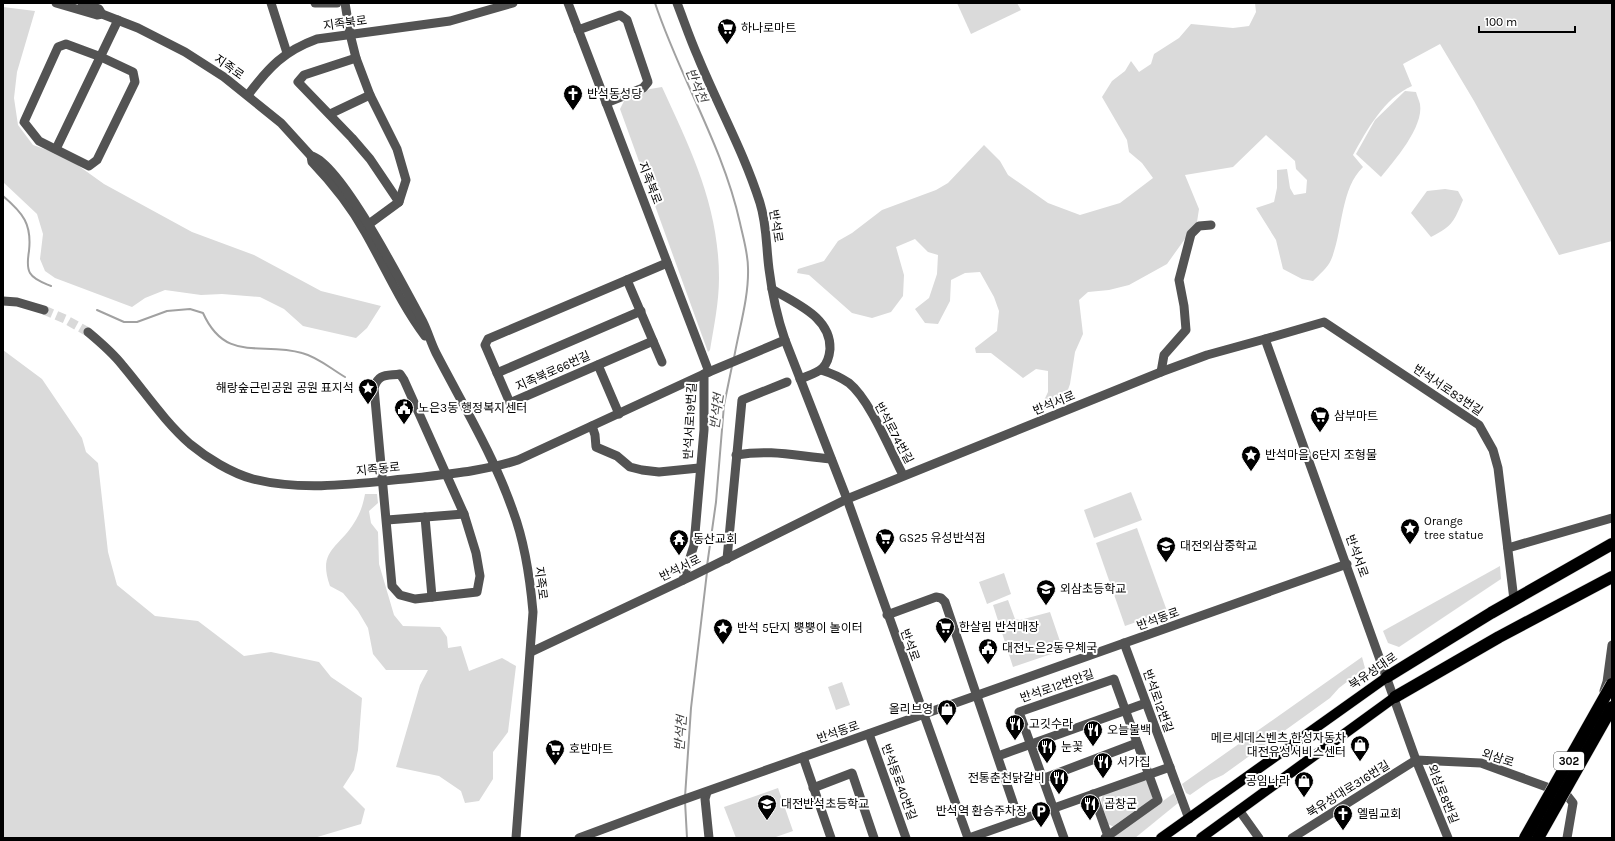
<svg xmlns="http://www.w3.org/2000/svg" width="1615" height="841" font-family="Karla,'Noto Sans KR',sans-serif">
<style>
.green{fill:#dadada}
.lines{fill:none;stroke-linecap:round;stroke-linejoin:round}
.stream{stroke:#a1a1a1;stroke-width:2}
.minor-tunnel{stroke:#d9d9d9;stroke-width:9;stroke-dasharray:9 4.5;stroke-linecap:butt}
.major-casing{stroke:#dbdbdb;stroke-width:11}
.highway-casing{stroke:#dbdbdb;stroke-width:13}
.minor{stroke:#535353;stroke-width:9}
.major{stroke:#000;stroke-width:10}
.highway{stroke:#000;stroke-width:12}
.highway-bridge-casing{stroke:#dbdbdb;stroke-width:13;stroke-linecap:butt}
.highway-bridge{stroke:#000;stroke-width:12}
.labels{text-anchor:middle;stroke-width:4;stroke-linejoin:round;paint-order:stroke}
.shield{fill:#fff;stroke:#4c4c4c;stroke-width:1}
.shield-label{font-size:11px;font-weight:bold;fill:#000}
.street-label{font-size:12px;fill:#000;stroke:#fff}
.poi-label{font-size:12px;fill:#000;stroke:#fff;text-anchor:start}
.water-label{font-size:13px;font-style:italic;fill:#424242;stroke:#fff}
</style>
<rect width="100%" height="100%" fill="#fff"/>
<g class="green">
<polygon points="957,3 1017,3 1021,10 971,34"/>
<path d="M1255,3H1612V241L1559,255L1474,101L1440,44L1403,64L1412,86C1384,98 1367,130 1353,155L1363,167C1340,189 1343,232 1331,260C1328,267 1319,275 1313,281L1302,279L1283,269L1276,240L1256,208L1274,202L1277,188V170L1287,169L1290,188L1294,195L1306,193L1307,180L1296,169L1295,161L1266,135L1233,167L1185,175L1199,209L1197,222L1167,264L1129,285L1109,290L1088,292L1079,300L1083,334L1075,352L1070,384L1064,401L1038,413L1048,392V371L1036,369L1023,378L991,353H976L975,348L997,331L999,311L994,297L980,272L965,273L951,280L950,301L938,324L925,323L915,309L929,298L937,274L938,255L928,252L915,239L896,247L904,275L903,296L891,312L872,318L852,313L809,275L797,273L798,269L824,261L838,241L852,233L882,210L936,190L948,183L984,145L1000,161L1008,175L1048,203L1080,215L1120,203L1153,178L1142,163L1129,152L1127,140L1102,97L1112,81L1125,71L1131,61L1139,72L1151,64L1154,54L1179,38L1191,24L1233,28L1249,26L1256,12Z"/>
<polygon points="3,7 35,11 17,72 14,98 18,125 33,145 53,152 76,164 104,184 192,232 254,255 321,291 381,306 367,328 356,338 303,326 284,309 260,297 222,294 201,295 165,290 145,298 132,307 55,278 45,271 40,259 43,234 37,214 3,182"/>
<path d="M662,87C691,150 719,206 719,278C719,302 714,326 710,350L708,352L620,109L624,101L650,89Z"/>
<path d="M1405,91L1416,92C1417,96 1419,100 1420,104C1424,127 1394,161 1381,177L1356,154L1375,120Z"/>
<path d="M1445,189L1458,191L1463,200C1454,221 1453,226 1431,237L1411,213L1427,191Z"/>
<polygon points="3,350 42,379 82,438 86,452 98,463 108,552 117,585 155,616 198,621 244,656 271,652 319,662 331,677 362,698 358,750 354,770 343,787 365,809 361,824 314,838 3,838"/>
<polygon points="1131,492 1142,520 1094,538 1084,510"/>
<path d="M365,494H377L378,503L369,511L371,523L378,532L379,564L394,615L403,626L440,627L447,637L448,648L461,646L469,671L502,658L516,666L508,732L493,752V779L479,801L465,803L461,791L439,776L396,767L420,685L428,670H386L373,654L368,628L358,611L343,593L330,586C317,550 339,548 354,523C360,514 363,505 365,494Z"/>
<polygon points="1137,528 1167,611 1125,626 1096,543"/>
<polygon points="1500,566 1501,579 1399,647 1388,643 1383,631"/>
<polygon points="1004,573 1011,594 987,604 979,582"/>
<polygon points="1008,600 1015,619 1020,620 1050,612 1063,650 1013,667 993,605"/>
<polygon points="1362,657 1365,668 1339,688 1330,698 1223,775 1210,781 1190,795 1186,793 1182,784"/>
<polygon points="842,682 850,705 836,710 828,687"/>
<polygon points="1144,780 1148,782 1153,796 1151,801 1114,827 1108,824 1101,800 1103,795"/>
<polygon points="778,788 793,831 773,838 736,838 724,807"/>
<polygon points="1174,793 1178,803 1135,838 1112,838"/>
</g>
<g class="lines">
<g class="stream">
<path d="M655,3C680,78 723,146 740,223C743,237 748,253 748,268C749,297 739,329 734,358"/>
<path d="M3,196C23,213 32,224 29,251C28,257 27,268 30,273C34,280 44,283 51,286"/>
<path d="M97,310L124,322H137L167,311L190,309L203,313C226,364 262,341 302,353C318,357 331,369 345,377"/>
<polyline points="707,566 716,502 724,405 732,366"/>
<polyline points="685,797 691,708 707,572"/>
<polyline points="685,801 687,838"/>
</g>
<polyline class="minor-tunnel" points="44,310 65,319 88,332"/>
<g class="major-casing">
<g id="major">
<polyline points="1161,838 1387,677"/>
<polyline points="1201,838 1395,697"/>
</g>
</g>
<g class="highway-casing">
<g id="highway">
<polyline points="1387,677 1491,613 1612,544"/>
<polyline points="1395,697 1499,637 1612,577"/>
</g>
</g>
<g class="minor">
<path d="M56,3L97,15L102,14L138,28L185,52L224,77L281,123L311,156L312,162C332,183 351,207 365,232C385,267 401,304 425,336"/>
<polyline points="82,3 99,9 102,14"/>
<polyline points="271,3 287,53"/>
<polyline points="315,3 337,3"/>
<polyline points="345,3 350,34 356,58 370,95 397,149 406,180 399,202 369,224"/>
<polyline points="568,3 709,372"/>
<path d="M677,3C684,21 690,39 698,57C718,106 744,152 760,203C767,225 766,246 769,269C772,293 777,317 785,340L847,499L968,838"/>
<polyline points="578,30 620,15 627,20 648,82 643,88 606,103"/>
<polygon points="66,44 101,57 133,72 135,82 97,160 89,166 39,141 24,122 58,47"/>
<polyline points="356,58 304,75 298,82 352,138 370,159 399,202"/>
<path d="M248,95C269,67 284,51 317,39L450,21L513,3"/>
<polyline points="330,114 370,95"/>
<polyline points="56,149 118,20"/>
<path d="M311,156C340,161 407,293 423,322C428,332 431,343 436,353C463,405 494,456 513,511C525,543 530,578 533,612L516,838"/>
<polyline points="627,280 662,362"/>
<path d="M772,289C796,304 831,317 830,349C828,371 817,372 800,379"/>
<polyline points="3,301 17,302 44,310"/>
<path d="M88,332C100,342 113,353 123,366C145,392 164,421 190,444C207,458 231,473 253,479C305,492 361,483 414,478C449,474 484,471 518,460L704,374L785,340"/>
<polyline points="1265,339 1324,322 1479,425 1493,450 1498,468 1514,600"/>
<polyline points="653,341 510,403 485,345 488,339 667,263"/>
<polyline points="598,365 619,414"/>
<path d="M821,370C831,373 840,377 849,383C870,400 890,450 903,475"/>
<polyline points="1161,372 1164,355 1186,330 1184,306 1179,280 1191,234 1199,226 1211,225"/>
<polyline points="497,373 641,311"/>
<path d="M400,374L404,380L464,514L476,553L480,576L477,592L415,599L400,595L392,586L374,388C378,373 387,376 400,374Z"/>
<polyline points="592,426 595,435 596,447 617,456 630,467 642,470 659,472 699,468"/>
<path d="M736,455C771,449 796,456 831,459"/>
<polyline points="425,517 432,597"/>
<polyline points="387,520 464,514"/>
<polyline points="1508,548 1612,518"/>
<polyline points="727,559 742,400 787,382"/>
<polyline points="683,580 694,545 704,430 704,374"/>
<polyline points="887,615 936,597 941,598 945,602 1019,820"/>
<polyline points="1124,643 1189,819"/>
<polyline points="531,652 692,576 847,499 1161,372 1207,355 1265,339 1416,760 1448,838"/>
<polyline points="1604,691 1607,682 1612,645"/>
<polyline points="869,734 906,838"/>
<polyline points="998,756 1146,703"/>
<polyline points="803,757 831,838"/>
<polyline points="1416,760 1481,763 1566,794 1573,803 1567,838"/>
<polyline points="1042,779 1137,743"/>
<polyline points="813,788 852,773 874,838"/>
<polyline points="707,792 705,799 709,838"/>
<polyline points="1093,794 1108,836"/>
<polyline points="1239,810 1259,838"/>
<polyline points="579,838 668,805 1347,564"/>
<polyline points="969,838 1170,767"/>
<polyline points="1064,838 1019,712 1114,679 1158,800 1105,838"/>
<polyline points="1292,838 1416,760"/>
</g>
<use href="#major" class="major"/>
<use href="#highway" class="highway"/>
<g class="highway-bridge-casing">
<g id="highway-bridge">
<polyline points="1525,838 1612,684"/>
<polyline points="1538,838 1612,707"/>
</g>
</g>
<use href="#highway-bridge" class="highway-bridge"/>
</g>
<defs>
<g id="supermarket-pin" transform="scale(1)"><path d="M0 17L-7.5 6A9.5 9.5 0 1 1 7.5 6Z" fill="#000" stroke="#fff"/><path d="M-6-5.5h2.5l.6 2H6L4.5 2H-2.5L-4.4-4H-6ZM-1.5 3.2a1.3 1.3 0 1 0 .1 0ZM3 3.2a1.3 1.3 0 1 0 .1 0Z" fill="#fff"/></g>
<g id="church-pin" transform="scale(1)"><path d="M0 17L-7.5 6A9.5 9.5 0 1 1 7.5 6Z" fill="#000" stroke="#fff"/><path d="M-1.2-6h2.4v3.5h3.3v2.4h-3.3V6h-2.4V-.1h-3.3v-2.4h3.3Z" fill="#fff"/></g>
<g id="sight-pin" transform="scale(1)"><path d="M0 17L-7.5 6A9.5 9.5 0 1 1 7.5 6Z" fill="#000" stroke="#fff"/><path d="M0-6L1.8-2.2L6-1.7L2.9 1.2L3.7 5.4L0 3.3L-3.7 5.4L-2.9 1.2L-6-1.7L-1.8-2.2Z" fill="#fff"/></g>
<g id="civic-pin" transform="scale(1)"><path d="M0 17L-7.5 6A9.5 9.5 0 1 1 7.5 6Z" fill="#000" stroke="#fff"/><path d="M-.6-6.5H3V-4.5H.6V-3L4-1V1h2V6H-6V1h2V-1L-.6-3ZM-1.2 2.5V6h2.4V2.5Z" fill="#fff"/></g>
<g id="temple-pin" transform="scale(1)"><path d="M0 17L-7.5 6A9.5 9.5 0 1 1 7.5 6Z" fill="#000" stroke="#fff"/><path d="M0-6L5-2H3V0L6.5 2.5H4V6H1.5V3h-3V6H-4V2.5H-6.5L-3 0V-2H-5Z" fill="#fff"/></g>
<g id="school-pin" transform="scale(1)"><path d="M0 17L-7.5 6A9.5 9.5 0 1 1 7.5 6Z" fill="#000" stroke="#fff"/><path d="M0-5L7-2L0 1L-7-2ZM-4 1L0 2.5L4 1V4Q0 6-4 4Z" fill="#fff"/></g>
<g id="shop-pin" transform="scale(1)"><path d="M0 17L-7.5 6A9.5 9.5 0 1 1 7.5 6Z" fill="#000" stroke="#fff"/><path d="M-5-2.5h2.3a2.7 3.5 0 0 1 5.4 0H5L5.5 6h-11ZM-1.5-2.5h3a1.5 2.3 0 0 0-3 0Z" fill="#fff"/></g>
<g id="restaurant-pin" transform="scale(1)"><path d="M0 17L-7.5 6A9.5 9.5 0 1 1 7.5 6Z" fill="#000" stroke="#fff"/><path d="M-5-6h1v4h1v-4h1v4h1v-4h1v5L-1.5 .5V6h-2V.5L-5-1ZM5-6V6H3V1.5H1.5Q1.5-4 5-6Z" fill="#fff"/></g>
<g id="parking-pin" transform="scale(1)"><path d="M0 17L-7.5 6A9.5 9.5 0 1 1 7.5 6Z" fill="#000" stroke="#fff"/><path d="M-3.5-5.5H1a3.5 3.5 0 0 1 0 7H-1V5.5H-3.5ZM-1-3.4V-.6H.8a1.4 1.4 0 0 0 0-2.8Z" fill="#fff"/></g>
</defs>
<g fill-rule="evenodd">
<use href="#supermarket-pin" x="727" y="28"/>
<use href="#church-pin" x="573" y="94"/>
<use href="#sight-pin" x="368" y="388"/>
<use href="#civic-pin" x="404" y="408"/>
<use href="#supermarket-pin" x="1320" y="416"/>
<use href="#sight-pin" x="1251" y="455"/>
<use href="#sight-pin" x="1410" y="528"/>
<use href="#supermarket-pin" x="885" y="538"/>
<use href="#temple-pin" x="679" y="539"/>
<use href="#school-pin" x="1166" y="546"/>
<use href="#school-pin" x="1046" y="589"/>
<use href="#supermarket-pin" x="945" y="627"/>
<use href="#sight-pin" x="723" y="628"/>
<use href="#civic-pin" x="988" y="648"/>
<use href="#shop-pin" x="947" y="709"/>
<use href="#restaurant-pin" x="1015" y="724"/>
<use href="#restaurant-pin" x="1093" y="730"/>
<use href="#shop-pin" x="1360" y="745"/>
<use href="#restaurant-pin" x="1047" y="747"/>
<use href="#supermarket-pin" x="555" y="749"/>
<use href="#restaurant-pin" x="1103" y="762"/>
<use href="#restaurant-pin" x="1059" y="778"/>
<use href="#shop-pin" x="1304" y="781"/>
<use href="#school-pin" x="767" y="804"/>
<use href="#restaurant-pin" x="1090" y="804"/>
<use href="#parking-pin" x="1041" y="811"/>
<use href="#church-pin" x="1343" y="814"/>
</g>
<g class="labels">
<rect class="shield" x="1554" y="752" width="30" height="18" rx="3"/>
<g class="shield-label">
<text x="1569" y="765">302</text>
</g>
<g class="street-label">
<text transform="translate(345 23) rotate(-8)" y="4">지족북로</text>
<text transform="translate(229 67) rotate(35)" y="4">지족로</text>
<text transform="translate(650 183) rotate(69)" y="4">지족북로</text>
<text transform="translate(776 226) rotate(81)" y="4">반석로</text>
<text transform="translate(553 371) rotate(-24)" y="4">지족북로66번길</text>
<text transform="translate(1448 390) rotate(34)" y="4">반석서로83번길</text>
<text transform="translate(1054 403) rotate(-22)" y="4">반석서로</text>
<text transform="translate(690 421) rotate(-87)" y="4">반석서로19번길</text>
<text transform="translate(894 433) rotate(62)" y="4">반석로74번길</text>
<text transform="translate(378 469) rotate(-6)" y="4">지족동로</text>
<text transform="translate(1357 556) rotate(70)" y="4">반석서로</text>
<text transform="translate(680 568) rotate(-26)" y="4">반석서로</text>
<text transform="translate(541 583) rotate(83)" y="4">지족로</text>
<text transform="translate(1158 619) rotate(-20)" y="4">반석동로</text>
<text transform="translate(910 645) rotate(70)" y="4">반석로</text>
<text transform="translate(1373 671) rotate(-34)" y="4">북유성대로</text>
<text transform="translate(1057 686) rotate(-19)" y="4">반석로12번안길</text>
<text transform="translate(1158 701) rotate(70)" y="4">반석로12번길</text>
<text transform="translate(838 732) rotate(-19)" y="4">반석동로</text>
<text transform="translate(1498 758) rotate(18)" y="4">외삼로</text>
<text transform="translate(899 782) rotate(70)" y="4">반석동로40번길</text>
<text transform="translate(1348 789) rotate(-32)" y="4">북유성대로316번길</text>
<text transform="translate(1443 794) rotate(68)" y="4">외삼로8번길</text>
</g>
<g class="poi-label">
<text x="741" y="32">하나로마트</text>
<text x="587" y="98">반석동성당</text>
<text x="354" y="392" text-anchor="end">해랑숲근린공원 공원 표지석</text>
<text x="418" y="412">노은3동 행정복지센터</text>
<text x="1334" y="420">삼부마트</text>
<text x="1265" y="459">반석마을 6단지 조형물</text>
<text x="1424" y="525">Orange<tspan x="1424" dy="14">tree statue</tspan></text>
<text x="899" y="542">GS25 유성반석점</text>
<text x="693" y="543">동산교회</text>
<text x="1180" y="550">대전외삼중학교</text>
<text x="1060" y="593">외삼초등학교</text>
<text x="959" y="631">한살림 반석매장</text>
<text x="737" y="632">반석 5단지 뿡뿡이 놀이터</text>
<text x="1002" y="652">대전노은2동우체국</text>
<text x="933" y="713" text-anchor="end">올리브영</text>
<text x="1029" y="728">고깃수라</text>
<text x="1107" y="734">오늘불백</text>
<text x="1346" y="742" text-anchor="end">메르세데스벤츠 한성자동차<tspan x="1346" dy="14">대전유성서비스센터</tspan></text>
<text x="1061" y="751">눈꽃</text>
<text x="569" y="753">호반마트</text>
<text x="1117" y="766">서가집</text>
<text x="1045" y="782" text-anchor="end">전통춘천닭갈비</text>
<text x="1290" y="785" text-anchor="end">공임나라</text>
<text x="781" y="808">대전반석초등학교</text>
<text x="1104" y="808">곱창군</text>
<text x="1027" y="815" text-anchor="end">반석역 환승주차장</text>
<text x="1357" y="818">엘림교회</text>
</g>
<g class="water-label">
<text transform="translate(697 85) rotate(67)" y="5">반석천</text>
<text transform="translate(716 411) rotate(-83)" y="5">반석천</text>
<text transform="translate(680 733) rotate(-86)" y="5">반석천</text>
</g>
</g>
<rect width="1615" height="841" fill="none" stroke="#000000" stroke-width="8"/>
<path d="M1479 26v6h96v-6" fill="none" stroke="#000000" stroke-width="2"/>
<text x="1485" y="26" font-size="12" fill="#000000" stroke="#ffffff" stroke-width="3" paint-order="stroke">100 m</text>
</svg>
